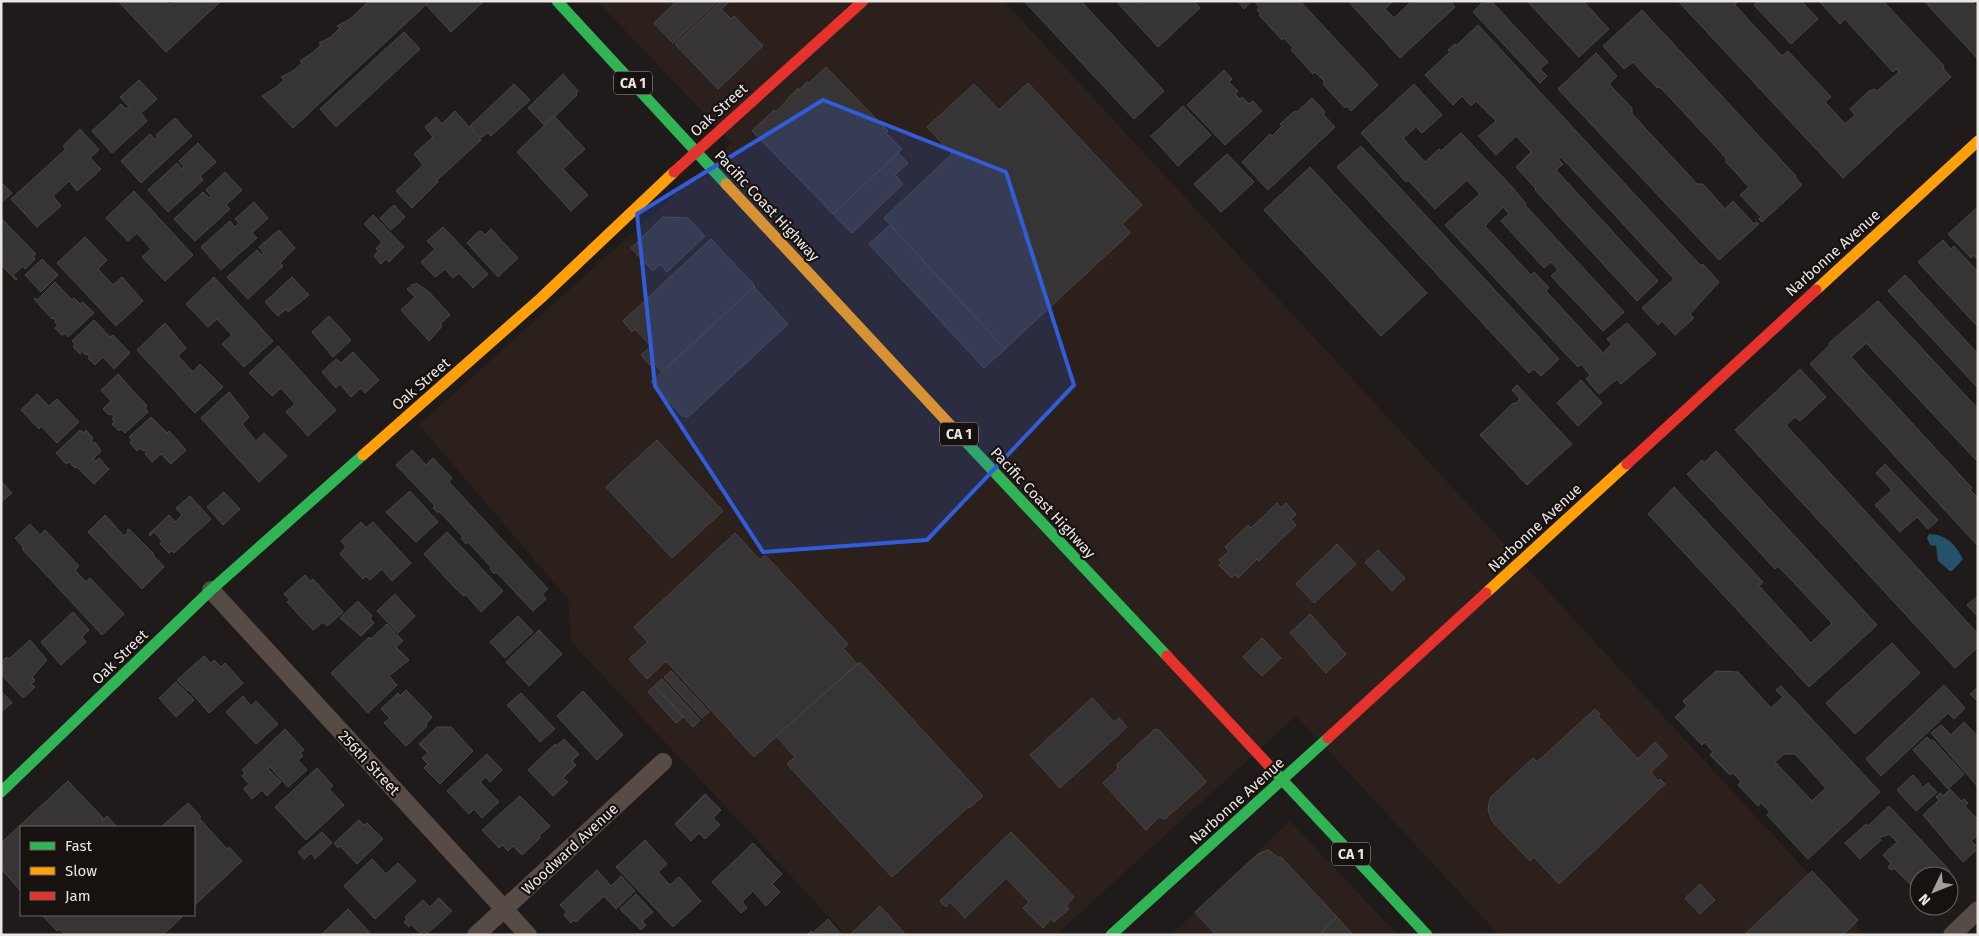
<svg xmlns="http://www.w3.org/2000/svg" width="1979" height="936" font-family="'Fira Sans',sans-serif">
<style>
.built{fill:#2b201c}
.water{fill:#26516b}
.building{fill:#363434;stroke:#494747;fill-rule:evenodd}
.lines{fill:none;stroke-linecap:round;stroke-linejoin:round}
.street{stroke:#574b46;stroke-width:18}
.fast{stroke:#30b455;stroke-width:11}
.slow{stroke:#ff9f0a;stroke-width:11}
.jam{stroke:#e5322d;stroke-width:11}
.marked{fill:#325dd9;fill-opacity:0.2;stroke:#325dd9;stroke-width:4;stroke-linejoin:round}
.labels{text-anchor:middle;stroke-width:4.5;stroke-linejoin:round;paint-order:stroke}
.shield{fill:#17110f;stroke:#aba6a4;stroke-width:1}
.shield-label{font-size:14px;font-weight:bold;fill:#eae6e4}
.street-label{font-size:15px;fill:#eae6e4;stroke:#17110f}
</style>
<rect width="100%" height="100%" fill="#1e1b1a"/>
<g class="built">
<polygon points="597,1 1004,1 1865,935 1499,935 1296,716 1056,935 846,935 571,642 568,599 419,425 732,143"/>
<polygon points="1290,821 1398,935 1171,935"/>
</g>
<path class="water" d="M1929,534C1946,534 1956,545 1963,559L1952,571H1950L1938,561L1936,546L1930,545L1927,538Z"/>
<g class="building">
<polygon points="118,1 166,1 169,5 174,1 221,1 166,52"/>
<polygon points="369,1 430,1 293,128 262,96 275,88 284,80 281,77 293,71 302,63 300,61 312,53 321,45 319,43 331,37 340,28 337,26 350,19"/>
<polygon points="430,1 484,1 451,32 426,5"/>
<polygon points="677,1 718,1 673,43 654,23"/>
<polygon points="721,1 729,2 721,9 731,19 734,16 763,46 718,89 675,44"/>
<polygon points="1024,1 1081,1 1164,91 1134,119"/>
<polygon points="1116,1 1136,1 1139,4 1142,1 1194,1 1200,8 1158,47"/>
<polygon points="1238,1 1252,1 1244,9"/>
<polygon points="1254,1 1300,1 1378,85 1351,111 1347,106 1345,108 1323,84 1325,82 1315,72 1313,74 1291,50 1293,48 1284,38 1282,40 1259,15 1261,14 1257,10 1259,7"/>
<polygon points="1348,1 1393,1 1385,9 1394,18 1412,1 1450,1 1455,7 1400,58"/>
<polygon points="1484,1 1491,1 1548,62 1540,69 1547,76 1540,83 1473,12"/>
<polygon points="1527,1 1583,1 1609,29 1579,57"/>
<polygon points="1678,1 1738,1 1735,5 1782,56 1788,51 1831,97 1825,102 1845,124 1855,115 1850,109 1869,91 1875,89 1877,91 1899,72 1896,69 1893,72 1845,19 1840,24 1819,1 1883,1 1944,66 1943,68 1951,77 1843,178"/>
<polygon points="1758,1 1801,1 1818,19 1791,44 1754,5"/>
<polygon points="1924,1 1971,1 1978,8 1978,56 1977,58"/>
<polygon points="1642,10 1796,176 1795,177 1802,185 1762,222 1759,219 1761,217 1740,195 1749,187 1726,162 1726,158 1661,88 1656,87 1633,62 1624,69 1603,46"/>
<polygon points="1478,25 1701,266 1703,264 1719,282 1690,314 1694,318 1675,335 1662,321 1658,325 1642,308 1674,279 1561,157 1558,159 1563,164 1556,170 1658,281 1637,301 1535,190 1536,189 1516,167 1531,152 1516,136 1496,155 1479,136 1496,121 1476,101 1471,106 1462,96 1453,105 1425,75 1450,52 1448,50 1455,44 1456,46"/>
<polygon points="404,32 420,49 336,127 320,109"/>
<polygon points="1596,53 1617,76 1609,84 1632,108 1632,114 1697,184 1703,184 1725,209 1733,201 1754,224 1757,222 1759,224 1719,260 1558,89"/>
<polygon points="826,67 888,131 886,133 902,149 833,214 752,131 774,110 776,112 798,88 799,90 807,82 809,83"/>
<polygon points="1224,70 1232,79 1229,82 1238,91 1235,94 1240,99 1242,97 1249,104 1253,101 1262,111 1225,145 1187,105"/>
<polygon points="563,74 578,91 576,93 577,95 545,126 528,108"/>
<polygon points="139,80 157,99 141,113 147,121 112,153 92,131 121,104 126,109 129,107 120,97"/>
<polygon points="1028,83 1142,205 1122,224 1130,233 1005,349 884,218 952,154 927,127 974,84 999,110"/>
<polygon points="514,84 530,100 491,136 488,132 481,138 470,126"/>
<polygon points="1414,84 1442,115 1422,133 1416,127 1403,138 1425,162 1439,149 1441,151 1461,133 1513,188 1526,204 1525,205 1624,312 1603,331 1551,276 1558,270 1551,262 1544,268 1501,221 1509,214 1503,207 1485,226 1531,275 1534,272 1549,288 1546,291 1603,353 1612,344 1607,339 1627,323 1656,354 1621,384 1617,379 1599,394 1586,379 1590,375 1581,364 1578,367 1445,225 1480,194 1467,180 1435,209 1408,180 1406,182 1361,133"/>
<polygon points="1312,98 1325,112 1323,114 1335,127 1268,190 1242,162 1270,134 1272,136 1282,126 1280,124 1295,111 1297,112"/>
<polygon points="1183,106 1211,135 1178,166 1151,136"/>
<polygon points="455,111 481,140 437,180 438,182 412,208 396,191 423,165 414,154 433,137 425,127 436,117 442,124"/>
<polygon points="554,116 585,149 563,169 588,195 571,211 517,152"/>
<polygon points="175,118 192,136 141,183 121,161 150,134 155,140 157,137 156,135"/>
<polygon points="80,129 99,150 90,158 101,169 77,191 69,181 53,196 61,206 37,227 11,199 66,149 63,146"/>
<polygon points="198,143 216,162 200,176 203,180 168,212 148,190 177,163 182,169 184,167 179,161"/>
<polygon points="1361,146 1559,359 1541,376 1534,369 1529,373 1337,167"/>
<polygon points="898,153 908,163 895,175 903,184 852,233 833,214"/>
<polygon points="1227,154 1254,182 1221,212 1194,184"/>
<polygon points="1310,167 1427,293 1381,336 1264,210"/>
<polygon points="225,172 242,190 226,205 230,209 195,241 174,219 203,192 209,198 211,196 206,190"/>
<polygon points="1,182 12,193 1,203"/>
<polygon points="134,191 193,255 165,281 142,257 151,249 137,233 128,241 106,218"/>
<polygon points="254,202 268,218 252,233 257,238 221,270 201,247 230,221 235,227 239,223 235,219"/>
<polygon points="394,205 405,217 391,230 380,218"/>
<polygon points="1978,207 1978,215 1976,217 1978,220 1978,257 1976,258 1974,255 1971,258 1948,234"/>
<polygon points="373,215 404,247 389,262 386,259 381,264 374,256 378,251 376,249 382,242 365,225 365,223"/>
<polygon points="663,217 688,218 705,236 667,272 660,264 653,271 631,248"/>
<polygon points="1,218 36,254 33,256 35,259 25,269 23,266 13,275 17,279 16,280 1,265 3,254 1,252"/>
<polygon points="890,225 1005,349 984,368 869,244"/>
<polygon points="443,227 488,274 473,288 459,273 453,278 445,269 435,277 421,262 435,249 427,241"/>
<polygon points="491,229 518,258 498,277 467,243 477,233 481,231 485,235"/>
<polygon points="279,230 295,248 280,263 283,266 248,299 227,277 257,250 262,255 264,253 259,247"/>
<polygon points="85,237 107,260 98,269 113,285 122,277 143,301 116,326 57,263"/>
<polygon points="711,239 755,286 662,372 653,362 650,365 641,355 651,346 635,329 632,332 623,321"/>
<polygon points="1943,240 1951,249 1954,246 1978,272 1978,327 1918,262"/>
<polygon points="42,259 58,275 41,292 25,275"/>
<polygon points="1905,275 1978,354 1978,388 1888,291"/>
<polygon points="214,277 273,341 244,367 222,344 232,335 217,319 208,327 186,304"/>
<polygon points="292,277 309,295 288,312 286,309 278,316 265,302"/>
<polygon points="55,282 72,300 74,298 80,304 83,302 94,313 68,337 65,333 62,335 55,328 58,325 55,322 56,321 54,318 52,319 34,299 35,298 37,300"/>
<polygon points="416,283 429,292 450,315 440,324 442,326 439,330 429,341 401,310 415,297 407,289 413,284 414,285"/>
<polygon points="754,287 788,324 687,418 684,415 683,417 651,382"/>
<polygon points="1878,301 1978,409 1978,462 1866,343 1851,357 1972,488 1970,490 1978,498 1978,546 1810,364 1830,345 1829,343"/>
<polygon points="329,316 351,340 333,357 312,332"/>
<polygon points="94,320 110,337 113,335 130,353 114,369 103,357 95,365 88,358 90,357 87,354 86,355 82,351 80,354 73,347 75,344 72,341"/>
<polygon points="165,323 186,348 178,356 193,372 200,364 223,387 195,413 137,350"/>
<polygon points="278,346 336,410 308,436 286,412 295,404 281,388 272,396 249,373"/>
<polygon points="353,352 379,380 365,393 361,388 351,397 340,384 336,388 322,372 336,359 341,363"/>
<polygon points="1800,369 1826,397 1800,421 1795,417 1786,425 1978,634 1978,647 1955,668 1735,430"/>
<polygon points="118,374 147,406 145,408 148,412 125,433 121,429 119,431 112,424 115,422 112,419 114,417 111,414 109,415 103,409 111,401 101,390"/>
<polygon points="1581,380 1602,403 1578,426 1557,403"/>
<polygon points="1517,385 1572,444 1527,485 1480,435 1513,403 1515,404 1520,399 1512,390"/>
<polygon points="229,392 249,417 242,424 256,441 264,433 287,456 259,482 201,418"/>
<polygon points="37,394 49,406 57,399 79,422 57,443 41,426 39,429 21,410"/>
<polygon points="151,417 167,433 169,431 186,450 171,464 161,454 152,462 145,454 147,453 144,450 143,451 140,448 137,451 130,443 132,440 129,437"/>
<polygon points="80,430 84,433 86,430 93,438 91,441 94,443 95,442 101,451 93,459 96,461 99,458 109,469 94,484 77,467 75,468 69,462 66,464 56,453"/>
<polygon points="657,440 723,511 672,558 606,487"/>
<polygon points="412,450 426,465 433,458 452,478 449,482 548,589 542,594 546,599 533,611 496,572 494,574 490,569 491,567 468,542 466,544 461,538 463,537 439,511 438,513 433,508 435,506 396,465"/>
<polygon points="1716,451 1877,625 1809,687 1648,514 1674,487 1763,582 1759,586 1811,643 1832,623 1778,566 1775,569 1687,474 1702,460 1704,463"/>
<polygon points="1885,464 1938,520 1928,529 1917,517 1900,532 1875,505 1892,490 1876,473"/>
<polygon points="1,481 12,493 1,502"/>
<polygon points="410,491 438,522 416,542 386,512"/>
<polygon points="224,492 240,509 223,525 207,507"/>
<polygon points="190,496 211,519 174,553 172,551 169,553 160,544 162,541 154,532 150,536 149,534 169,515 175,522 182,515 176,508"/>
<polygon points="1277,503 1281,508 1286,503 1296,514 1291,519 1296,525 1259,561 1257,559 1238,578 1235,575 1232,578 1219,565 1222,562 1219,560 1229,551 1225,547 1248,525 1251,528"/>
<polygon points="105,515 124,536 128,532 127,530 129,529 154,554 153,555 164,567 142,589 88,532"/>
<polygon points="361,522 366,528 373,522 411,563 392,581 382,569 370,580 366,576 363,579 340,554 346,547 341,541"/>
<polygon points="30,524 40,535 45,530 79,566 75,570 86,582 90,578 124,614 102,635 23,550 23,547 15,538"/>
<polygon points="447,532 503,591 481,612 465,594 464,596 455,588 424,554"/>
<polygon points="735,533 760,560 765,555 848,644 843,648 857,664 754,757 666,661 647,679 629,659 648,642 634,627"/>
<polygon points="1337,544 1356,564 1314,603 1296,584"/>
<polygon points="1378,550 1405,578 1392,591 1365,562"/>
<polygon points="305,575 310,581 313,579 343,612 327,626 323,622 313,630 287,602 290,600 284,594"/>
<polygon points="395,594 415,616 398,633 377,611"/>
<polygon points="1978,596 1978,617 1967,605"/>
<polygon points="358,601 372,616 370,618 374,623 361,636 340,618"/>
<polygon points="73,612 89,630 82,637 86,642 61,665 41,642"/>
<polygon points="1310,614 1346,654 1326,673 1290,633"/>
<polygon points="518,616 533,632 505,658 490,642"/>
<polygon points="387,624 403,641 396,647 409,660 389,676 397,685 368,713 331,673 369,637 371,639"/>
<polygon points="539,630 562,654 529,686 506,662"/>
<polygon points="1262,638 1281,658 1262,676 1243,657"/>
<polygon points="30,640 47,660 32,677 35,680 31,684 35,687 23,698 1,674 1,667 5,664 2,661 7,657 9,659"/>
<polygon points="1892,643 1920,673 1855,734 1826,703"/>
<polygon points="204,656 211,663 214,660 221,667 225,663 243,683 209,713 189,690 188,691 177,680"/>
<polygon points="860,662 983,796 969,808 968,807 892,877 787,764 795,757 776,736"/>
<polygon points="671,671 709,712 702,718 664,677"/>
<path d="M1716,671L1738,672L1771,708L1783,697L1776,690L1781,686L1880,792L1808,859L1767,815L1770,812L1761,803L1758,806L1738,785L1741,782L1733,773L1730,775L1710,755L1713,752L1705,742L1702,745L1675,717L1687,706L1683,701ZM1784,754H1795L1826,788L1812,801L1775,762Z"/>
<polygon points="662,679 700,720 693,727 655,685"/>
<polygon points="176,682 194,700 176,717 159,698"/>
<polygon points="1944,685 1965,708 1954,719 1948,713 1881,776 1866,759"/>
<polygon points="654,686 683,717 676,723 648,692"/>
<polygon points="1978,687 1978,702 1970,694"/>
<polygon points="406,690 432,717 426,724 427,726 406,746 384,723 390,718 381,709 398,693 400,696"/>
<polygon points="1,691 12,703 1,712"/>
<polygon points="583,691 623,735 597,760 557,716"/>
<polygon points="521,693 555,729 540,742 507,705"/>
<polygon points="243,696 251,706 256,701 278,724 256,744 226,712"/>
<polygon points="1092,698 1114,722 1119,718 1127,727 1060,788 1030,755"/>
<polygon points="1595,709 1600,714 1598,716 1638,759 1655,742 1668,756 1651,772 1658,781 1660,779 1665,784 1559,884 1534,857 1530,861 1492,821 1488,810 1489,803 1491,797 1533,758 1537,762"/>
<polygon points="1964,722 1978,737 1978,787 1931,733 1941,725 1951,735"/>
<polygon points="437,727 451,727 473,751 440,784 424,768 428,764 422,758 428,753 419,744"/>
<polygon points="285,729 304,750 300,753 303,756 298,760 307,770 288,787 270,767 268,769 281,782 267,796 262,790 252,799 244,789 249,784 242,776 245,773 242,770"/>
<polygon points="1155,729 1159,730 1206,781 1205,783 1165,819 1159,817 1146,830 1103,783 1118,769 1117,764"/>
<polygon points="1927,737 1931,741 1933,740 1964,774 1948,789 1913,750"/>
<polygon points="564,739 579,754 572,761 576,765 563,778 568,782 553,796 528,770 555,744 556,746"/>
<polygon points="487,754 502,770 490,782 486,777 480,782 499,802 482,818 474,809 469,814 447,791"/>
<polygon points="317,768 333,786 329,789 344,805 306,840 275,807"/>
<polygon points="1913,775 1921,784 1920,786 1922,788 1928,783 1937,792 1916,811 1897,790"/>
<polygon points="68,781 103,818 102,821 107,816 117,827 21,827 21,891 1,869 1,843"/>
<polygon points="1950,789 1961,801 1964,799 1968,803 1965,806 1976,818 1978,816 1978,835 1971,841 1976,846 1974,848 1976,850 1963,862 1923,815 1939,800 1936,797 1940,793 1943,796"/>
<polygon points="705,794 721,810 713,818 720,825 705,839 699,833 691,841 675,824"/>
<polygon points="520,796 550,826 539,836 540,838 522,855 513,846 508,851 503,845 499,848 482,830"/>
<polygon points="188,803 201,817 199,818 227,849 229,847 242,861 194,906 194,827 161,827"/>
<polygon points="1889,806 1950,871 1949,879 1949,876 1930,876 1926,872 1922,876 1919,876 1919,879 1912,886 1894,868 1891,870 1888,867 1891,864 1883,855 1897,842 1889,834 1879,838 1881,840 1860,859 1845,843 1866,824 1868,826"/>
<polygon points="359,820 364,825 367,823 383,839 357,864 340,846 338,848 334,843"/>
<polygon points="322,832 332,843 315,859 311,853 304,859 298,852"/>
<polygon points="1011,832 1074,897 1066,906 1069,909 1054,922 1051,919 1043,928 1023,908 1029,902 1006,878 965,918 950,902 946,907 940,901"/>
<polygon points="645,840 667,864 658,872 670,885 679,877 701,901 673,927 616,867"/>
<polygon points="753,843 782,874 772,884 780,892 766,906 753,891 742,902 747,908 741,913 712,882"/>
<polygon points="1268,850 1279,858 1281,857 1337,917 1319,935 1216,935 1195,912 1258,854"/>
<polygon points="372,859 386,874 398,863 416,881 375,919 344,886"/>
<polygon points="597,870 611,886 621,876 635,891 616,909 604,896 576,922 574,920 571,923 564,915 567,912 560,905"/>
<polygon points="1812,871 1858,920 1843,935 1744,935"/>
<polygon points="1700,884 1715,900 1700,914 1685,898"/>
<polygon points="636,894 653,912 642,921 646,925 641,930 620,909"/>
<polygon points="439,898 452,911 427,934 424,931 421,934 411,924 409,927 404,922 407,920 405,917 423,900 430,907"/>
<polygon points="880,906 906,935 850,935"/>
<polygon points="348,909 372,935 321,935"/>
<polygon points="42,915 184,915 163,935 65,935 60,929 57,931"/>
<polygon points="1337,917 1353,935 1319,935"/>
<polygon points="828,919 842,935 807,935 811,931 813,933"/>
</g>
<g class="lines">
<g class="street">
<polyline points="211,590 528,935"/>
<polyline points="476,935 663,762"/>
<polyline points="1952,935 1978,910"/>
</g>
<g class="fast">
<polyline points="557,1 726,184"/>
<polyline points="952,427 1167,656"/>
<polyline points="1274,771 1427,935"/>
<polyline points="1,792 211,590 363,455"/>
<polyline points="1111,935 1328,738"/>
</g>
<g class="slow">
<polyline points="726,184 952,427"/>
<polyline points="1816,290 1978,141"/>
<polyline points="363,455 541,298 674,172"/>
<polyline points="1486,593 1627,464"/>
</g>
<g class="jam">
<polyline points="674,172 863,1"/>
<polyline points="1627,464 1816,290"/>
<polyline points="1167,656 1274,771"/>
<polyline points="1328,738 1486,593"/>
</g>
</g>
<path class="marked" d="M823,100L1006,172L1074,385L927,540L763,552L655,386L637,214Z"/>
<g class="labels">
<g class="shield">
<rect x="614" y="71.5" width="38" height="23" rx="4"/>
<rect x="940" y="422.5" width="38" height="23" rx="4"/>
<rect x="1332" y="842.5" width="38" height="23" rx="4"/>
</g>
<g class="shield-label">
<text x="633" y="88">CA 1</text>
<text x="959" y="439">CA 1</text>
<text x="1351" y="859">CA 1</text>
</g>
<g class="street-label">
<text transform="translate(719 110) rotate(-42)" y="5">Oak Street</text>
<text transform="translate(767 206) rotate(47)" y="5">Pacific Coast Highway</text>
<text transform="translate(1833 253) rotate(-42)" y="5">Narbonne Avenue</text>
<text transform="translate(421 384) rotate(-41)" y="5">Oak Street</text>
<text transform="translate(1043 503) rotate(47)" y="5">Pacific Coast Highway</text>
<text transform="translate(1535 528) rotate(-43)" y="5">Narbonne Avenue</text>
<text transform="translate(120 657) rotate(-44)" y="5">Oak Street</text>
<text transform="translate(369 763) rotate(47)" y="5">256th Street</text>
<text transform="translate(1237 801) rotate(-42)" y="5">Narbonne Avenue</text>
<text transform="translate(570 849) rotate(-43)" y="5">Woodward Avenue</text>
</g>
</g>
<rect width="1979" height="936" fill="none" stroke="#eae6e4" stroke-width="5"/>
<rect x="20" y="826" width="175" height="90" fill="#17110f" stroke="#6b6664"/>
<rect x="30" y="842" width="25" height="8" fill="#30b455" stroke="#6b6664"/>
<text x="65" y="851" font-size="15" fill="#eae6e4">Fast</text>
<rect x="30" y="867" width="25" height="8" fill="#ff9f0a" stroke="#6b6664"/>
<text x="65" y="876" font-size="15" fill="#eae6e4">Slow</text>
<rect x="30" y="892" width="25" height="8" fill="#e5322d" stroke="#6b6664"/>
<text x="65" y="901" font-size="15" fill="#eae6e4">Jam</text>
<g transform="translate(1934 891) rotate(227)"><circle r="24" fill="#17110f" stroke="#6b6664"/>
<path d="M0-4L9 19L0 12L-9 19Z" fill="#a39f9d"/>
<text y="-8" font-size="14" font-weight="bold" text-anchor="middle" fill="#eae6e4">N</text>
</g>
</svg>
